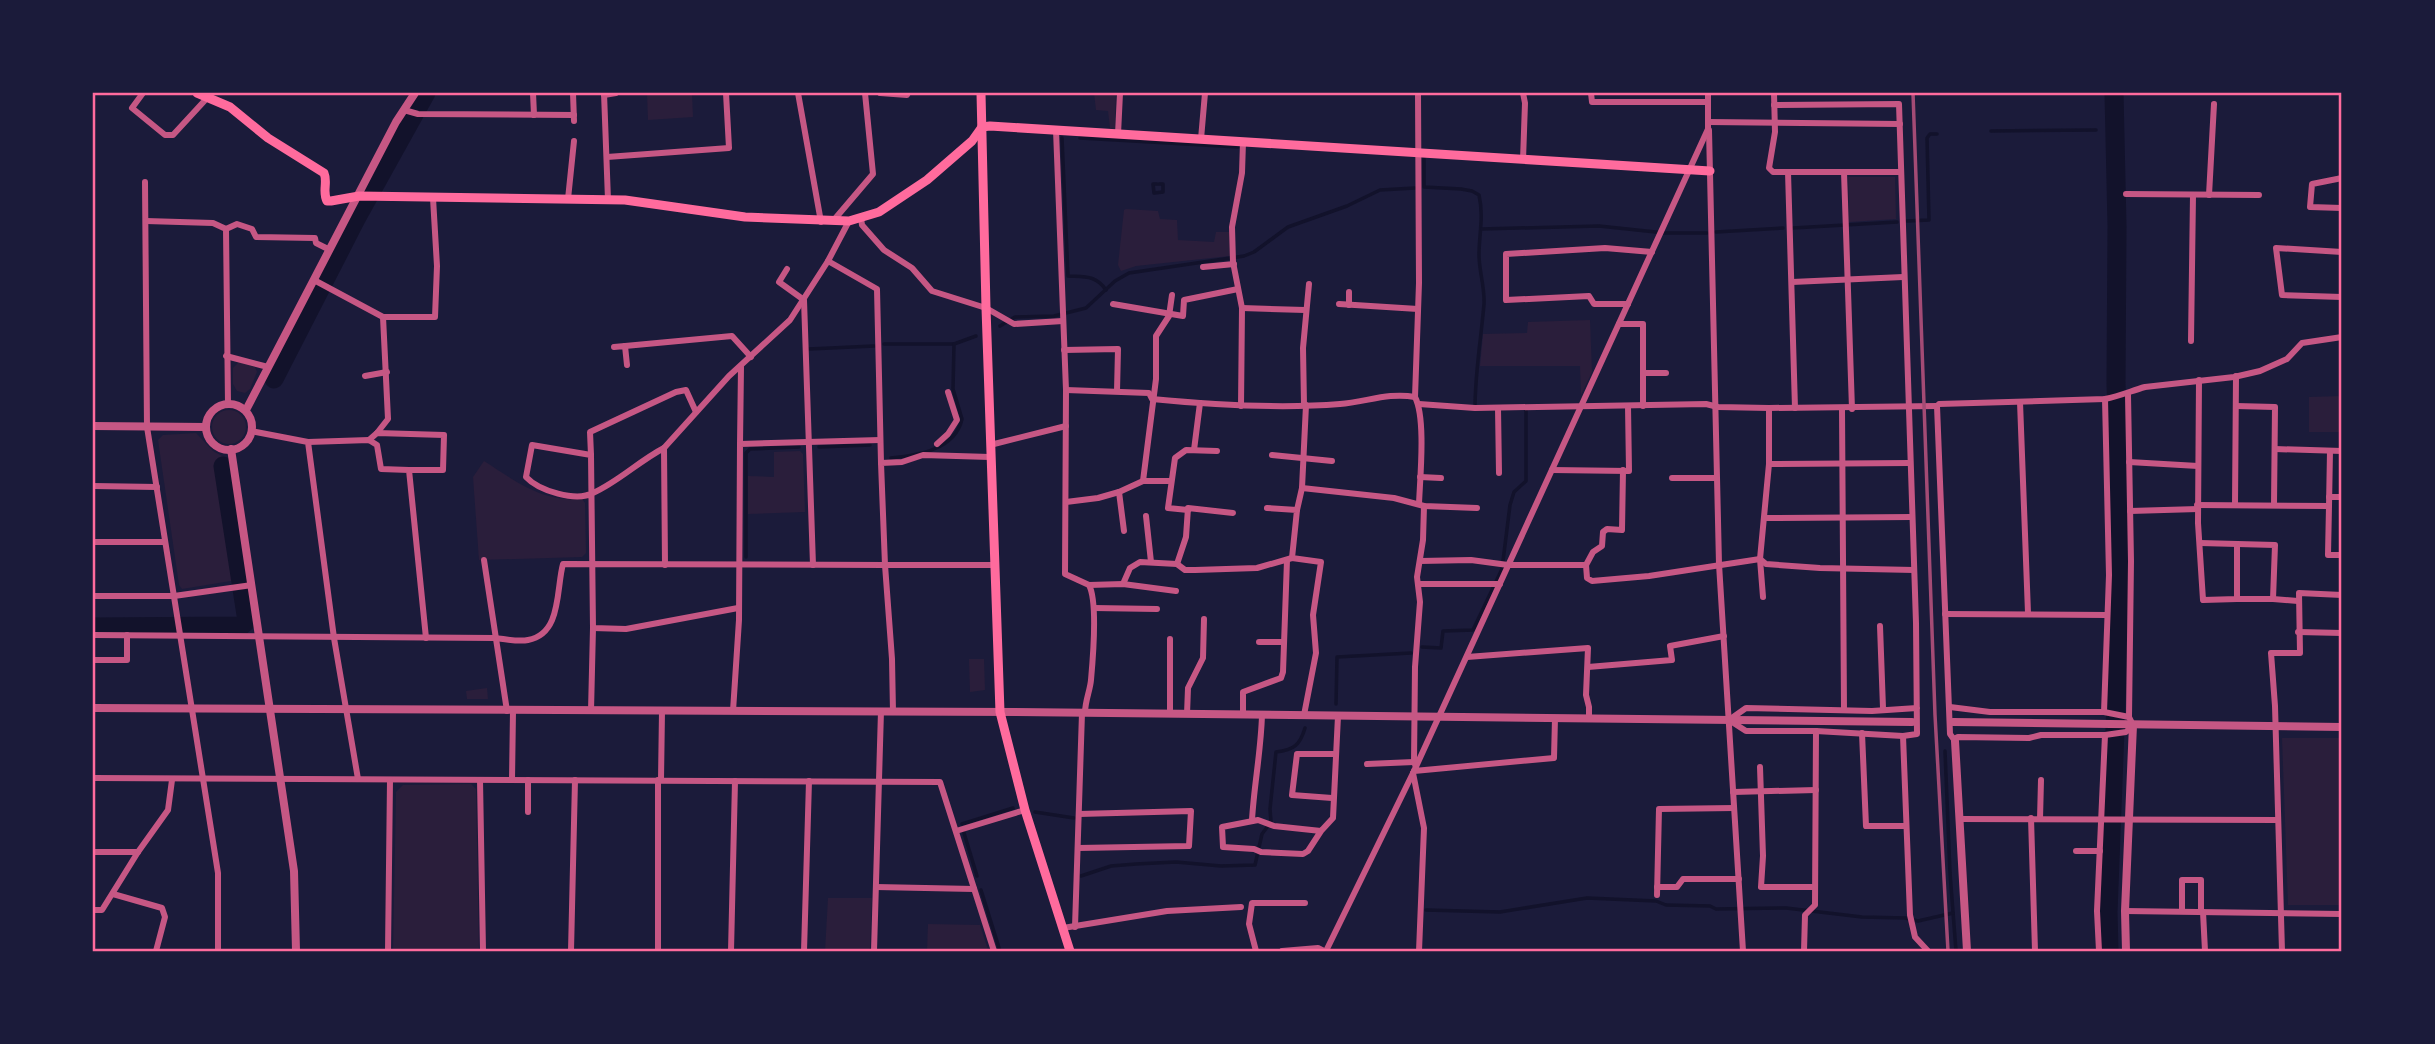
<svg xmlns="http://www.w3.org/2000/svg" width="2435" height="1044" font-family="Barlow,sans-serif">
<style>
.green{fill:#2a1e3b}
.lines{fill:none;stroke-linecap:round;stroke-linejoin:round}
.stream{stroke:#12122b;stroke-width:3.5}
.river{stroke:#12122b;stroke-width:19}
.minor{stroke:#c65784;stroke-width:6}
.tertiary{stroke:#c65784;stroke-width:8}
.secondary{stroke:#ff6b9d;stroke-width:9}
.rail{stroke:#a44b75;stroke-width:3.5}
.neatline{fill:none;stroke:#ff6b9d;stroke-width:2.5}
</style>
<rect width="100%" height="100%" fill="#1b1b3a"/>
<g class="green">
<polygon points="647,93 692,93 693,117 648,120"/>
<polygon points="1094,93 1116,93 1115,129 1110,128 1108,111 1096,110"/>
<polygon points="1848,177 1895,177 1896,219 1849,222"/>
<polygon points="1126,209 1158,211 1160,219 1177,220 1178,240 1214,242 1216,232 1229,232 1230,256 1136,266 1121,271 1118,265 1124,210"/>
<polygon points="1590,320 1592,372 1581,395 1580,366 1480,366 1483,334 1527,333 1528,322"/>
<polygon points="239,362 255,367 257,372 250,389 245,393 237,391 233,384 233,368"/>
<polygon points="2342,396 2342,432 2309,432 2309,397"/>
<circle cx="229" cy="427" r="17"/>
<polygon points="196,433 213,451 224,457 243,579 182,589 179,585 158,440 163,435"/>
<polygon points="800,451 803,454 805,512 748,514 748,476 774,477 774,452"/>
<path d="M484,461C517,482 541,502 582,499L585,503L586,553L582,557L479,560L473,477Z"/>
<polygon points="969,659 984,659 985,690 970,692"/>
<polygon points="487,688 488,699 467,699 466,691"/>
<polygon points="2282,738 2342,738 2342,905 2288,905"/>
<polygon points="471,784 476,789 479,951 393,951 396,792 403,785"/>
<polygon points="828,898 872,898 870,948 867,951 825,951"/>
<polygon points="928,924 980,925 988,950 927,951"/>
</g>
<g class="lines">
<g class="stream">
<polyline points="2110,130 2114,130"/>
<polyline points="1991,131 2096,130"/>
<path d="M1062,138L1068,276C1085,277 1096,275 1106,290"/>
<polyline points="1080,138 1238,147"/>
<path d="M1424,159V187L1461,189L1472,191L1479,195C1484,217 1479,234 1479,255C1479,271 1485,288 1484,304C1481,339 1475,373 1475,408"/>
<polyline points="1157,184 1153,184 1154,193 1163,192 1163,184 1159,184"/>
<polyline points="1907,221 1929,220 1927,138 1930,134 1937,134"/>
<polyline points="1793,228 1897,222"/>
<polyline points="1482,229 1599,226 1665,233 1707,233"/>
<polyline points="1716,232 1783,228"/>
<polyline points="1000,326 1015,317 1054,316 1086,308 1115,281 1129,273 1244,256 1254,252 1288,227 1347,206 1380,190 1415,188"/>
<polyline points="884,344 954,344"/>
<polyline points="809,349 874,346"/>
<polyline points="819,447 870,445"/>
<path d="M891,458C918,455 955,450 962,419L953,389L954,344L976,336"/>
<polyline points="746,557 746,453 750,449 799,447"/>
<polyline points="1422,647 1441,648 1443,631 1473,630 1502,569 1510,505 1514,492 1526,481 1526,411"/>
<polyline points="1336,704 1337,657 1411,653"/>
<polyline points="1945,751 1950,873 1956,951"/>
<polyline points="1035,812 1074,818"/>
<polyline points="962,824 1013,808"/>
<polyline points="964,833 977,876"/>
<path d="M1081,876L1111,866L1136,864L1176,862L1221,866L1255,865L1262,834L1271,822L1270,809L1276,752C1294,750 1300,745 1305,728"/>
<polyline points="981,890 1000,951"/>
<polyline points="1426,910 1500,912 1587,898 1656,901 1666,905 1710,906 1716,909 1786,908 1862,917 1905,918 1918,921 1953,913"/>
</g>
<g class="river">
<polyline points="274,379 356,219 426,93"/>
<polyline points="93,627 241,626 247,621 223,466"/>
<polyline points="2109,951 2108,912 2121,573 2116,383 2117,226 2114,93"/>
</g>
<g class="minor">
<polyline points="143,93 132,108 165,135 173,135 208,97"/>
<polyline points="533,93 534,115"/>
<polyline points="573,93 574,121"/>
<polyline points="604,93 608,200"/>
<polyline points="798,93 821,222"/>
<polyline points="880,93 907,95 908,93"/>
<path d="M1418,93L1419,283L1415,397C1426,418 1420,478 1419,504"/>
<polyline points="1523,93 1525,103 1523,160"/>
<polyline points="1591,93 1592,102 1708,102"/>
<polyline points="1774,93 1775,132 1769,168 1773,172 1901,172"/>
<polyline points="604,95 616,93"/>
<polyline points="1774,105 1899,104 1916,623 1917,734 1903,736 1816,731 1746,731 1729,720 1746,708 1872,711 1917,708"/>
<polyline points="404,110 418,114 574,115"/>
<polyline points="1708,122 1900,124"/>
<path d="M1056,130L1066,390L1065,574L1089,585C1098,602 1093,658 1091,680C1090,691 1085,701 1085,713"/>
<polyline points="1709,130 1719,564 1743,951"/>
<polyline points="1118,134 1120,93"/>
<polyline points="1201,139 1205,93"/>
<polyline points="607,157 729,148 726,93"/>
<polyline points="1788,172 1795,408"/>
<polyline points="1844,172 1852,409"/>
<polyline points="2342,178 2312,184 2310,207 2342,208"/>
<polyline points="145,182 147,427 218,873 218,951"/>
<polyline points="2126,194 2259,195"/>
<polyline points="2209,195 2214,104"/>
<polyline points="568,199 574,141"/>
<polyline points="861,218 862,225 884,250 912,268 932,291 986,308 1014,324 1063,321"/>
<polyline points="146,221 213,223 226,229 228,404"/>
<polyline points="833,221 873,174 865,93"/>
<polyline points="226,229 237,224 252,229 256,237 315,238 316,243 330,250"/>
<polyline points="2342,252 2276,248 2282,295 2342,297"/>
<polyline points="828,261 877,289 881,463"/>
<polyline points="1203,267 1234,264"/>
<polyline points="787,269 779,282 804,300 813,565"/>
<polyline points="314,280 383,317 388,419 377,433"/>
<polyline points="1792,282 1903,277"/>
<polyline points="1113,304 1183,316 1184,300 1238,289"/>
<polyline points="1339,304 1418,309"/>
<polyline points="1628,304 1594,304 1589,296 1506,300 1506,254 1605,248 1652,252"/>
<polyline points="1349,305 1349,292"/>
<polyline points="1242,308 1305,310"/>
<polyline points="383,317 435,317 437,266 433,198"/>
<polyline points="1619,324 1643,324 1643,406"/>
<polyline points="2191,341 2193,195"/>
<polyline points="625,346 732,336 751,357"/>
<polyline points="614,347 625,346 627,365"/>
<polyline points="1064,350 1118,349 1117,391"/>
<polyline points="226,356 268,367"/>
<polyline points="1643,373 1666,373"/>
<polyline points="365,376 387,372"/>
<polyline points="2199,380 2198,523 2203,600 2237,599 2237,544"/>
<path d="M1066,390L1149,393L1152,399C1214,405 1279,409 1340,404C1366,402 1389,392 1415,397"/>
<polyline points="2020,402 2028,613"/>
<polyline points="1419,404 1475,408 1706,404 1718,407 1769,408 1937,406"/>
<polyline points="1304,405 1303,348 1309,284"/>
<polyline points="1241,406 1242,308 1233,262 1232,227 1242,173 1243,142"/>
<polyline points="2236,406 2275,407 2274,505"/>
<polyline points="1498,408 1499,473"/>
<polyline points="1842,409 1844,709"/>
<polyline points="251,431 308,442 334,638 358,779"/>
<polyline points="369,440 377,433 444,435 443,470 409,470"/>
<polyline points="308,442 369,440 377,445 381,469 409,470 426,638"/>
<polyline points="740,444 741,367"/>
<polyline points="937,444 948,434 957,420 948,392"/>
<polyline points="990,445 1066,426"/>
<path d="M664,448C639,461 618,482 593,493C576,502 539,491 526,477L532,445L591,455L593,628L626,629L738,608"/>
<polyline points="2275,449 2342,451"/>
<polyline points="1194,450 1200,403"/>
<polyline points="591,455 590,432 676,392 686,390 696,412"/>
<polyline points="1272,455 1332,461"/>
<polyline points="2129,462 2198,466"/>
<polyline points="1769,464 1910,463"/>
<polyline points="1552,470 1629,471 1628,406"/>
<polyline points="1420,477 1441,478"/>
<polyline points="1672,478 1716,478"/>
<polyline points="1143,481 1156,379 1156,336 1169,316 1172,295"/>
<polyline points="93,486 157,487"/>
<polyline points="1302,488 1394,498 1424,506 1477,508"/>
<polyline points="1119,492 1124,531"/>
<polyline points="2329,497 2342,497"/>
<polyline points="1066,502 1098,498 1119,492 1143,481 1171,481"/>
<polyline points="2235,504 2236,376"/>
<polyline points="2197,505 2329,506 2328,555 2342,555"/>
<polyline points="2329,506 2330,451"/>
<polyline points="1267,508 1297,510 1292,558 1321,562 1313,615 1316,653 1304,715"/>
<polyline points="1188,510 1168,508 1175,458 1186,450 1217,451"/>
<polyline points="1297,510 1302,488 1306,405"/>
<polyline points="2130,511 2198,509"/>
<polyline points="1146,516 1151,562"/>
<polyline points="1765,518 1912,517"/>
<polyline points="93,542 164,542"/>
<polyline points="2200,543 2275,545 2273,599 2298,601"/>
<polyline points="484,560 507,711"/>
<polyline points="1420,561 1471,560 1508,565 1586,565 1587,578 1592,581 1649,576 1760,559 1766,564 1820,568 1914,570"/>
<polyline points="1177,564 1186,537 1188,508 1233,513"/>
<polyline points="665,565 664,448 729,376 790,320 828,261 849,221"/>
<polyline points="1586,565 1593,552 1602,546 1603,532 1607,529 1622,530 1623,470"/>
<polyline points="1123,584 1130,568 1140,562 1177,564 1185,570 1195,570 1257,568 1292,558"/>
<polyline points="1418,584 1500,584"/>
<polyline points="1089,585 1123,584 1176,591"/>
<polyline points="93,596 174,596 252,585"/>
<polyline points="1763,597 1760,559 1769,464 1769,408"/>
<polyline points="2237,599 2273,599"/>
<polyline points="1094,608 1157,609"/>
<polyline points="1945,614 2107,615"/>
<polyline points="1880,626 1883,708"/>
<polyline points="2298,632 2342,633"/>
<path d="M93,635L495,638C505,639 518,642 528,640C562,634 556,589 563,564L885,565L881,463L902,462L923,455L990,457"/>
<polyline points="1170,639 1170,714"/>
<polyline points="1259,642 1283,642"/>
<polyline points="1467,657 1588,648 1586,695 1589,707 1589,718"/>
<polyline points="93,660 127,660 127,635"/>
<polyline points="1588,667 1672,660 1670,646 1724,636"/>
<polyline points="1950,707 1990,712 2104,712 2129,717"/>
<polyline points="591,711 593,628"/>
<polyline points="733,711 739,620 740,444 880,440"/>
<polyline points="893,712 892,659 885,565 994,565"/>
<polyline points="2104,712 2109,575 2105,399"/>
<polyline points="1187,714 1188,688 1203,658 1204,619"/>
<polyline points="1243,715 1243,692 1281,678 1283,672 1287,560"/>
<polyline points="1862,733 1866,826 1906,826"/>
<polyline points="1903,736 1910,915 1915,937 1928,951"/>
<polyline points="1954,739 1958,737 2029,738 2041,735 2105,735 2126,732 2133,725 2129,717 2131,561 2128,395"/>
<path d="M1955,741L1950,734L1937,406L1939,404L2105,399C2120,396 2131,391 2145,387L2234,377L2260,371L2287,359L2302,343L2342,337"/>
<polyline points="1367,764 1414,762"/>
<polyline points="1416,767 1414,762 1415,667 1420,602 1417,577 1423,540 1424,506"/>
<polyline points="1760,767 1763,856 1761,887 1815,887"/>
<polyline points="1414,771 1554,758 1555,718"/>
<polyline points="1413,773 1424,828 1419,951"/>
<polyline points="93,778 940,782 994,951"/>
<polyline points="480,780 483,951"/>
<polyline points="512,780 513,711"/>
<polyline points="658,780 658,951"/>
<polyline points="661,780 662,711"/>
<polyline points="1733,792 1816,790"/>
<polyline points="1332,798 1292,795 1297,754 1335,754"/>
<polyline points="528,812 528,780"/>
<polyline points="2031,818 2035,951"/>
<polyline points="1959,819 2277,820"/>
<polyline points="2040,819 2041,780"/>
<path d="M1252,820C1254,785 1261,751 1262,715"/>
<polyline points="956,831 1025,810"/>
<polyline points="1321,831 1274,826 1258,820 1222,827 1223,847 1254,849 1261,852 1303,854 1308,851 1321,831 1333,818 1338,716"/>
<polyline points="1078,848 1189,846 1191,811 1079,814"/>
<polyline points="2076,851 2100,851"/>
<polyline points="93,852 138,852"/>
<polyline points="876,887 974,889"/>
<polyline points="1657,887 1677,887 1683,879 1739,879"/>
<polyline points="113,894 162,908 165,917 156,951"/>
<polyline points="1657,895 1659,809 1734,808"/>
<polyline points="93,910 102,910 138,852 168,810 172,780"/>
<polyline points="2125,911 2342,914"/>
<polyline points="2182,911 2182,880 2201,880 2201,912"/>
<polyline points="2203,912 2205,951"/>
<polyline points="1075,927 1082,713"/>
<polyline points="1063,928 1167,911 1241,907"/>
<polyline points="388,951 390,780"/>
<polyline points="571,951 575,780"/>
<polyline points="731,951 735,781"/>
<polyline points="804,951 809,781"/>
<polyline points="874,951 881,711"/>
<polyline points="1256,951 1249,924 1252,903 1305,903"/>
<polyline points="1282,951 1318,948 1324,951"/>
<polyline points="1326,951 1414,771 1708,129 1708,93"/>
<polyline points="1804,951 1805,915 1815,905 1816,731"/>
<polyline points="2099,951 2097,911 2105,735"/>
<polyline points="2282,951 2275,706 2271,653 2300,653 2299,593 2342,595"/>
</g>
<g class="tertiary">
<circle cx="229" cy="427" r="23"/>
<polyline points="246,410 396,122 415,93"/>
<polyline points="93,426 206,427"/>
<polyline points="231,449 294,871 296,951"/>
<polyline points="93,708 1016,712 1912,722"/>
<polyline points="1953,722 2342,727"/>
<polyline points="1955,741 1967,951"/>
<polyline points="2126,951 2125,911 2133,725"/>
</g>
<g class="secondary">
<path d="M197,93L230,107L268,138L324,173C328,182 322,192 327,201H331L359,196L625,200L745,217L849,221L879,212L927,180L972,141L982,127L990,126L1710,171"/>
<polyline points="981,93 986,308 1000,712 1025,810 1070,951"/>
</g>
<polyline class="rail" points="1913,93 1935,715 1948,951"/>
</g>
<rect width="2435" height="1044" fill="none" stroke="#1b1b3a" stroke-width="189"/>
<rect x="94" y="94" width="2246" height="856" class="neatline"/>
</svg>
